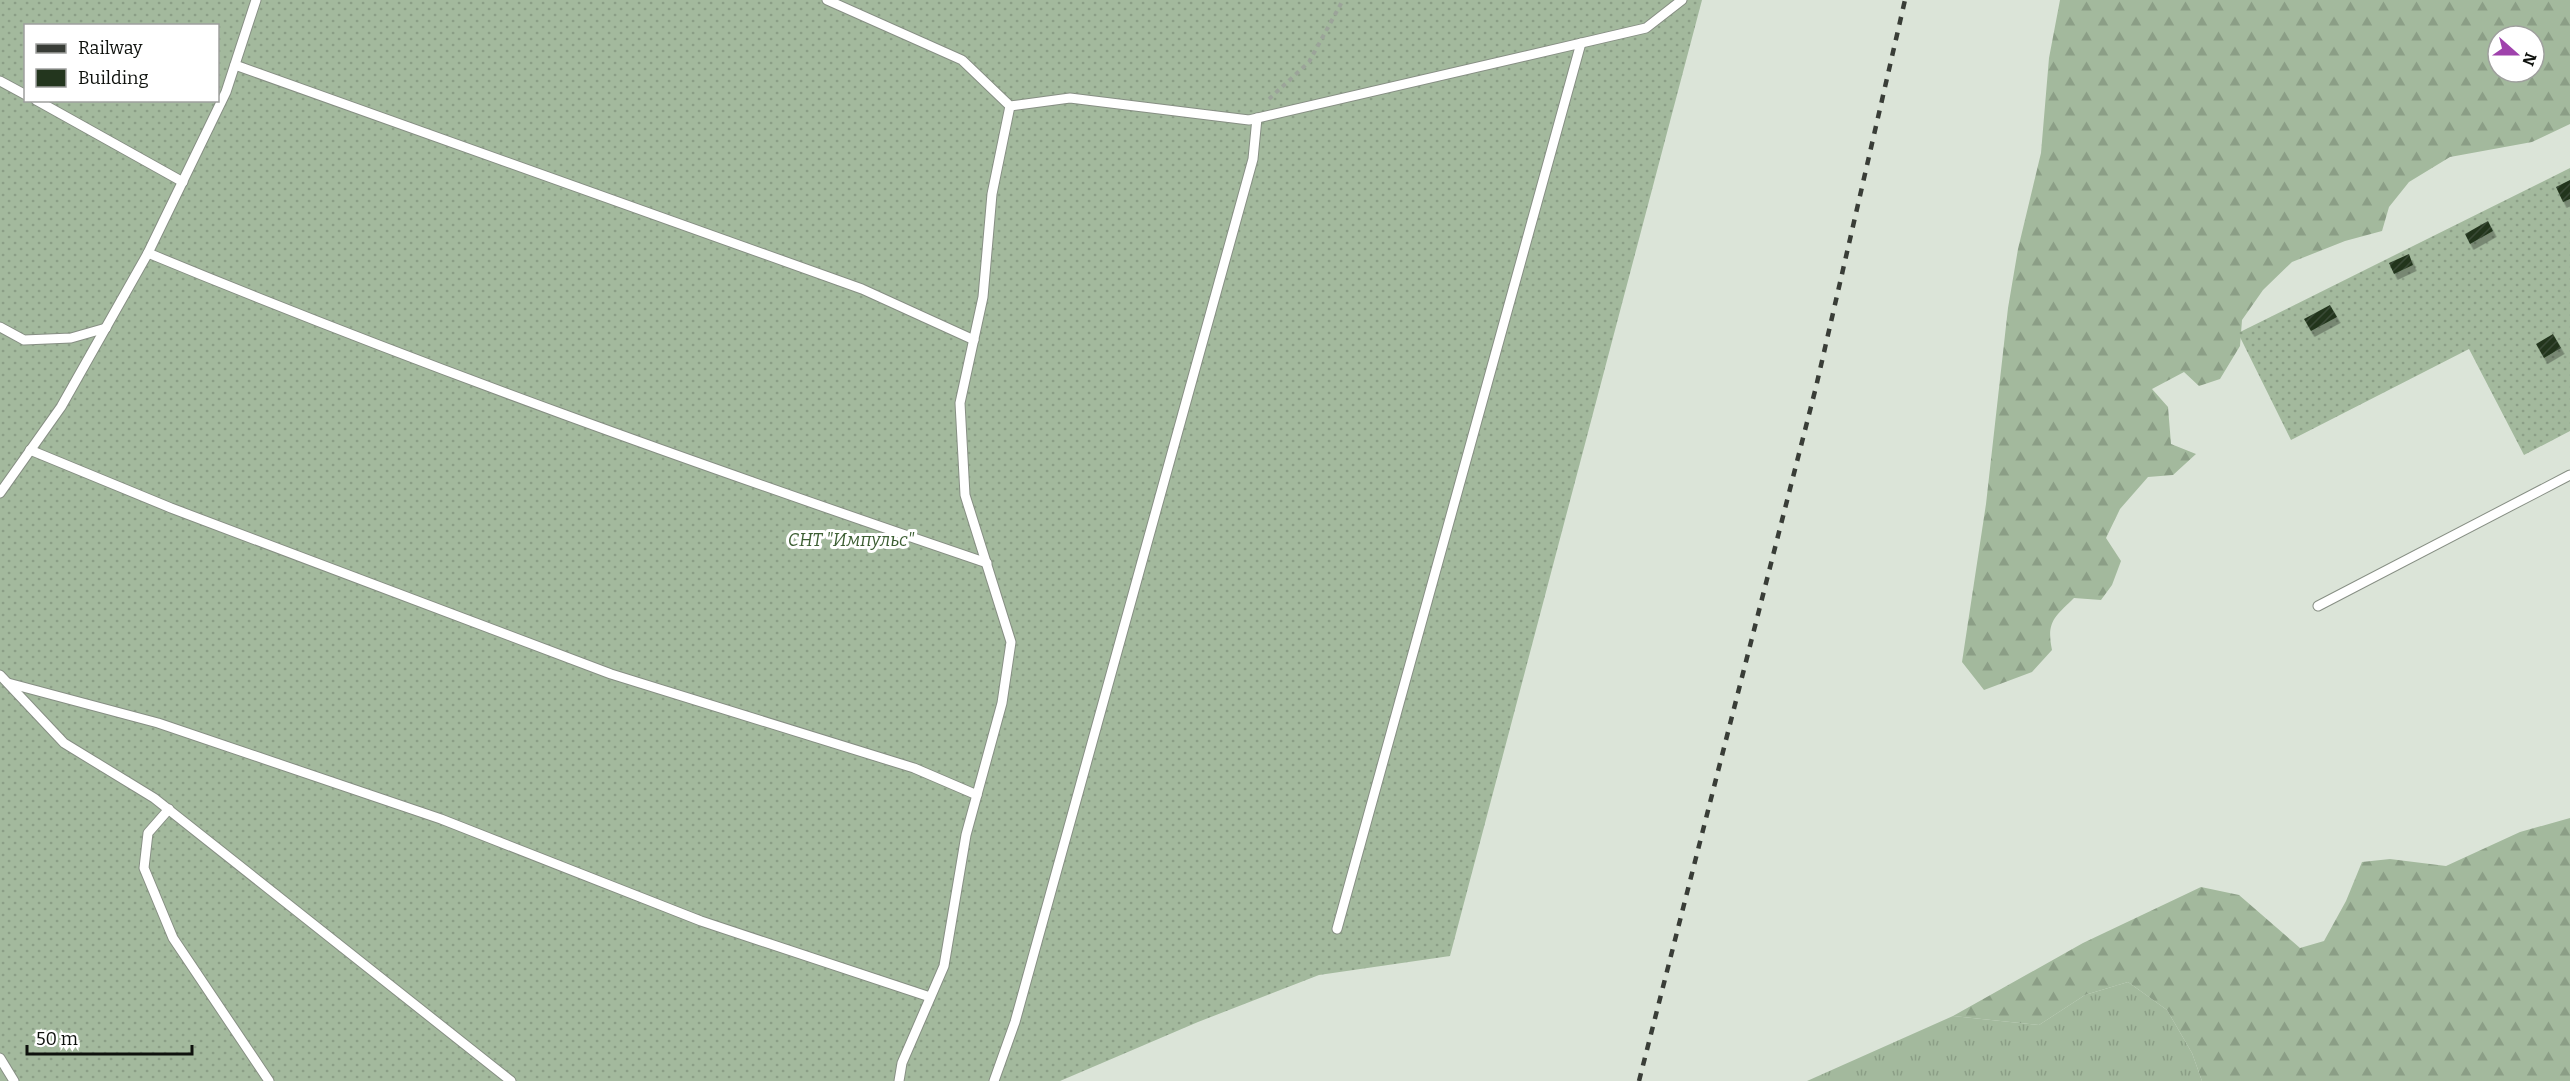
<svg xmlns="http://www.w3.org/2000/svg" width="2570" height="1081" font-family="Bitter,serif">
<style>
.grass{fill:url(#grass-tufts)}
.forest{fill:url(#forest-firs);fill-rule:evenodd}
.garden{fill:url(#garden-dots);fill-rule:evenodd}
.building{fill:url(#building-hatch);filter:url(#shadow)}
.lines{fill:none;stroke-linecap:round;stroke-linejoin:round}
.service-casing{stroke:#878f84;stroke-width:11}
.path{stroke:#9ca49a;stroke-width:4;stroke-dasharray:4.5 4.5;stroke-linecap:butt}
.service{stroke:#fff;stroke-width:9}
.rail{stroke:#393d37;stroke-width:4.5;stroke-dasharray:8 8;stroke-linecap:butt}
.labels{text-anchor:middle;stroke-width:6;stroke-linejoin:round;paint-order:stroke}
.park-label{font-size:18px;font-style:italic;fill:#3c5e32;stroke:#fff}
</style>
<defs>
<pattern id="grass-tufts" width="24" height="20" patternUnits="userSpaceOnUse" patternTransform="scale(1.5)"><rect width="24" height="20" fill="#a3b99d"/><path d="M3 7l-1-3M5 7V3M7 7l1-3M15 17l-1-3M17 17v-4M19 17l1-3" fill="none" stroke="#8b9e86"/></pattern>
<pattern id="forest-firs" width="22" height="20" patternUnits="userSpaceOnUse" patternTransform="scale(1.5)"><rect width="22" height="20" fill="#a3b99d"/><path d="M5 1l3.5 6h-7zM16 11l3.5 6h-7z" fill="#8b9e86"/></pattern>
<pattern id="garden-dots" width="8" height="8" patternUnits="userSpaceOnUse" patternTransform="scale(1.5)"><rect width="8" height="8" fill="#a3b99d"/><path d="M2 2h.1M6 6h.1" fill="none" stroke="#8b9e86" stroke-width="1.8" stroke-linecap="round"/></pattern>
<pattern id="building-hatch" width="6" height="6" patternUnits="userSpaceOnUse" patternTransform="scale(1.5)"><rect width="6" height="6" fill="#23361e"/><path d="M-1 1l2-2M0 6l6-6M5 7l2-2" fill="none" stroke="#394a35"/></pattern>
<filter id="shadow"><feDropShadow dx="3.5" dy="6" stdDeviation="0" flood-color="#0004"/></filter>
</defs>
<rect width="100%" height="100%" fill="#dbe4d8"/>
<polygon class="grass" points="2128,982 2167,1010 2192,1053 2202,1081 1807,1081 1953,1016 2039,1025 2085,995"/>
<g class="forest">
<path d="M2060,0H2570V124L2532,142L2450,157L2409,182L2389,207L2382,231L2345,241L2292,262L2263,290L2242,320L2240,346L2220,379L2199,386L2184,372L2152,389L2168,407L2171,444L2196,454L2173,475L2148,477L2120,509L2106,538L2121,561L2112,585L2101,600L2074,598C2055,617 2046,621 2052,650L2032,672L1984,690L1962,662L1986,504L2008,308L2018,249L2041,153L2049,58ZM2498,36H2534V72H2498Z"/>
<polygon points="2570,818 2570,1081 2202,1081 2192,1053 2167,1010 2128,982 2085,995 2039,1025 1953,1016 2083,943 2201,887 2239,895 2300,948 2324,941 2346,901 2362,862 2390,859 2446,866 2520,832"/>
</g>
<g class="garden">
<path d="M0,0H1702L1450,956L1319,975L1198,1022L1060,1081H0ZM26,26H218V100H26Z"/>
<polygon points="2570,168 2570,431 2524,455 2469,349 2291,440 2238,333"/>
</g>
<g class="building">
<polygon points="2570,180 2570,199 2563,202 2556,187"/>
<polygon points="2488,221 2493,231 2470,244 2465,234"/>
<polygon points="2409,254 2413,265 2394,274 2389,263"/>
<polygon points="2330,305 2337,317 2311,331 2304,319"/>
<polygon points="2553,334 2561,348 2544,358 2536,344"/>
</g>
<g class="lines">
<g class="service-casing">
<g id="service">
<polyline points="827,0 962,60 1010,106 1070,98 1249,120 1646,28 1682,0"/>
<polyline points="235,65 862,289 974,340"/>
<polyline points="0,81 26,95"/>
<polyline points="36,100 183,182"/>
<path d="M148,253C423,367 705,467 987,563"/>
<polyline points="0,327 24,340 71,338 106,328"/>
<polyline points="30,450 171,508 611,674 914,768 977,795"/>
<polyline points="0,493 61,407 148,253 226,92 256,0"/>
<polyline points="2318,606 2570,475"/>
<polyline points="0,675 64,743 154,798 511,1081"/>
<polyline points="8,683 158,723 441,819 701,921 930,997"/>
<polyline points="169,809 148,833 144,868 173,938 269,1081"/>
<polyline points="1337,929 1581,43"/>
<polyline points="0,1058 14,1081"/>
<polyline points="899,1081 902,1063 944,966 966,835 1002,703 1011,642 965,495 960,403 983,297 992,194 1010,106"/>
<polyline points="994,1081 1015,1022 1253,159 1257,118"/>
</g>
</g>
<polyline class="path" points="1269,99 1309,62 1343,0"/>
<use href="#service" class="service"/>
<polyline class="rail" points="1639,1081 1816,387 1905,0"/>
</g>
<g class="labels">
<g class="park-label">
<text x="851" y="546">СНТ "Импульс"</text>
</g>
</g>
<rect x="24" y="24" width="195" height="78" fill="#ffffff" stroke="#9fa09e" stroke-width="1.5"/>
<rect x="36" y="44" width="30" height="9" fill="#393d37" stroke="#9fa09e" stroke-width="1.5"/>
<text x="78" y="54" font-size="18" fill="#0e110d">Railway</text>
<rect x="36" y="69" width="30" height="18" fill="#23361e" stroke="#9fa09e" stroke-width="1.5"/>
<text x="78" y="84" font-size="18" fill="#0e110d">Building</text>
<g transform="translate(2516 54) rotate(111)"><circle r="28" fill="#ffffff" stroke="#9fa09e" stroke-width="1.5"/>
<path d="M0-4.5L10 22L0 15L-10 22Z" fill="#9f42ac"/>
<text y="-9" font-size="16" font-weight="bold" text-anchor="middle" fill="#0e110d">N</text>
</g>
<path d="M27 1045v9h165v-9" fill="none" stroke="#0e110d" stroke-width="3"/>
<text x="36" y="1045" font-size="18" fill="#0e110d" stroke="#ffffff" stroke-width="4.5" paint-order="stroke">50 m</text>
</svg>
